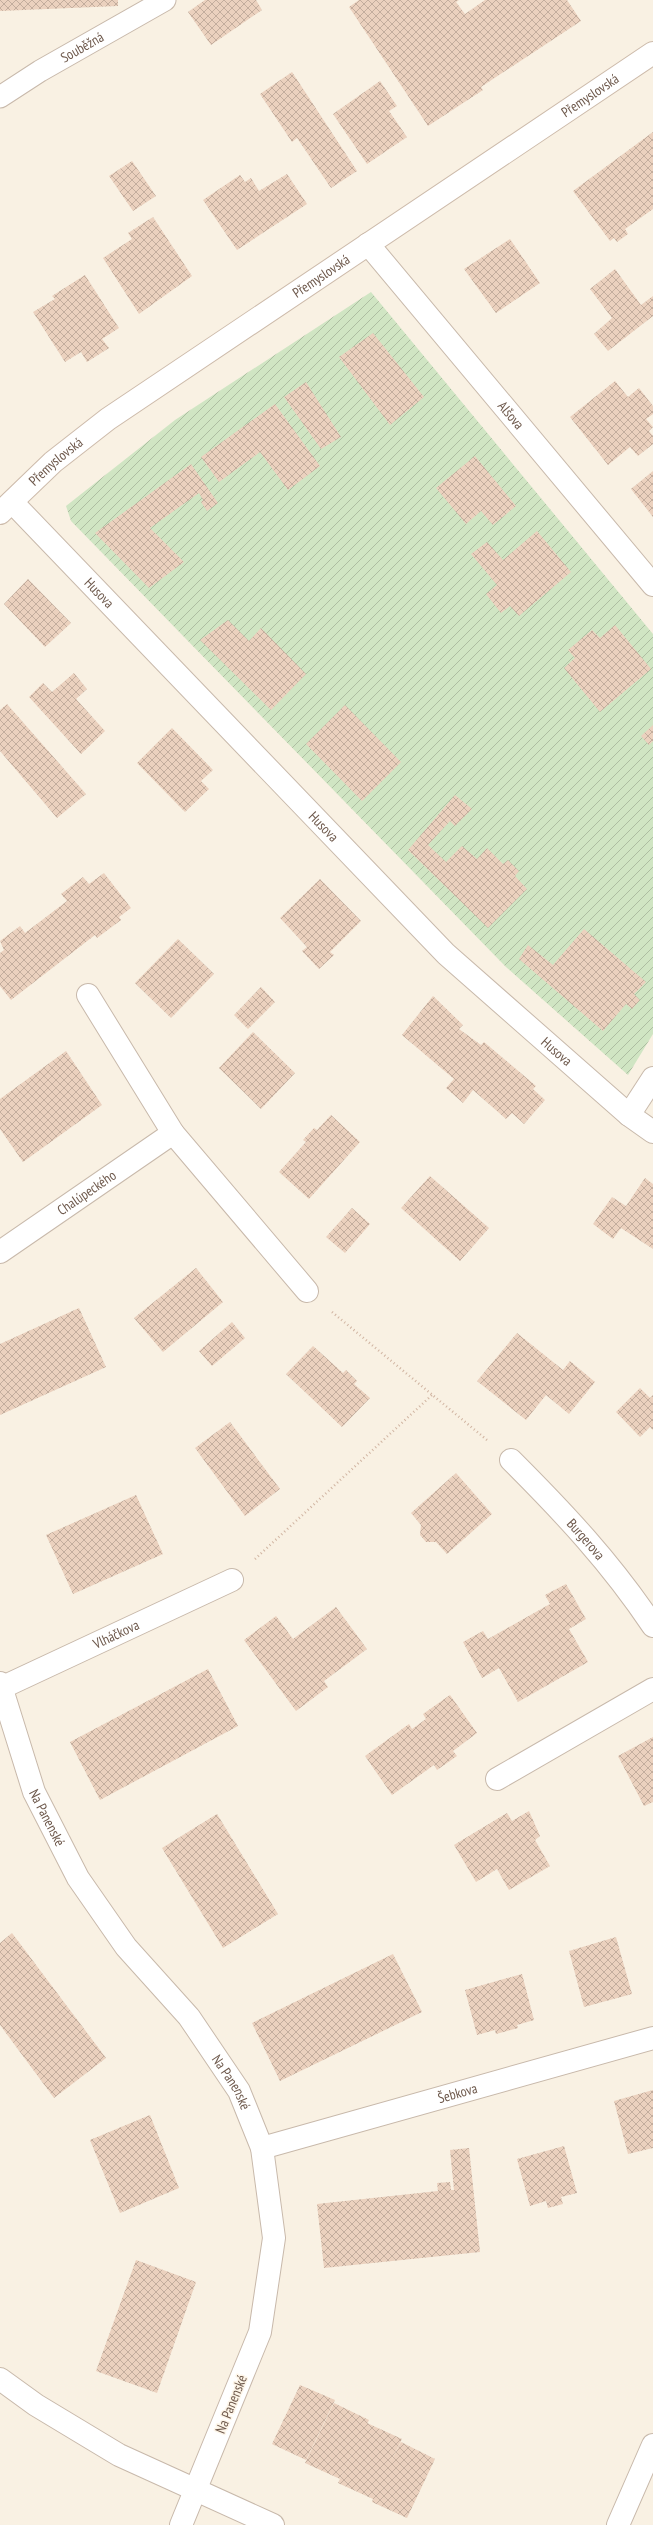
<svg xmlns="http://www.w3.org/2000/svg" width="653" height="2525" font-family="'PT Sans Narrow',sans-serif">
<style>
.garden{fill:url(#garden-furrows)}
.building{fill:url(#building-cross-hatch)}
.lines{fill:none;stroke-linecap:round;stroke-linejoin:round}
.lane-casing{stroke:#c8b9ab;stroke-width:23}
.street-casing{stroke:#c8b9ab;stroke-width:24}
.secondary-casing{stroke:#cdbbab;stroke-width:24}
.path{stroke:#d0b4a1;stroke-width:2.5;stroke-dasharray:1 3;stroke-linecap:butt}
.lane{stroke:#fff;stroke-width:21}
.street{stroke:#fff;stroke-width:22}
.secondary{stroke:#fff;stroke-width:22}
.labels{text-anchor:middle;stroke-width:3;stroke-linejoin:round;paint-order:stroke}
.street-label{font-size:14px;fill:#6e594c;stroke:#fdf5e8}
</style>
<defs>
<pattern id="garden-furrows" width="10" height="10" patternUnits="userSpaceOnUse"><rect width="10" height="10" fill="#d0e5c3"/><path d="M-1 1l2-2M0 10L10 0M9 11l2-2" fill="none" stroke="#adbda1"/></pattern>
<pattern id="building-cross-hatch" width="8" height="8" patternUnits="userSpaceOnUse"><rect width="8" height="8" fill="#ebd1be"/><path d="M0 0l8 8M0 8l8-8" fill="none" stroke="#c3ad9d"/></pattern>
</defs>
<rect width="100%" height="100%" fill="#f9f1e3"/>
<polygon class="garden" points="371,292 653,634 653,1034 628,1075 506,967 71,521 66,506 175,420"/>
<g class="building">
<polygon points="0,0 118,0 118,6 0,11"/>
<polygon points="205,0 256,0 262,10 211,45 188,12"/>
<polygon points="359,0 459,0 456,2 465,14 485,0 567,0 581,21 481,87 483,90 428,126 349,7"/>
<polygon points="292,72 357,171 331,188 297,138 292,142 260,94"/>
<polygon points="380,81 397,106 389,111 407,137 367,164 333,114"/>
<polygon points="653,132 653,209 625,229 628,234 617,242 614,238 610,241 573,191"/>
<polygon points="132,161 156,196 133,211 109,176"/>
<polygon points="287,174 307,204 237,250 203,200 240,175 245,182 251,178 259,191"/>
<polygon points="153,217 192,276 139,314 103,258 132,239 128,233"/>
<polygon points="510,239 540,283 496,313 464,269"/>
<polygon points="615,269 641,305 653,296 653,316 608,351 594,334 612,318 590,289"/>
<polygon points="85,275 119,328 102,339 109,348 87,362 81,352 65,362 33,312 55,299 52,296"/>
<polygon points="373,333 424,397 390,425 339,357"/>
<polygon points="615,381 628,397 639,388 653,406 653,414 646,419 653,427 649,431 653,436 653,444 638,456 630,447 608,465 570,417"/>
<polygon points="306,382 341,437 321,449 284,397"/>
<polygon points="275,404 320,466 288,490 260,452 219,482 201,457"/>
<polygon points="475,456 516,506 493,525 481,511 466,524 436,488"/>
<polygon points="191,464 218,503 207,511 201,502 203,500 199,493 150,528 184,562 149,588 95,533"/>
<polygon points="653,471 653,517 631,489"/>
<polygon points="537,531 571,572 519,616 510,606 501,613 486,594 497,585 471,554 487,542 503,560"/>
<polygon points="28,579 71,623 45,647 4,604"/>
<polygon points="228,620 249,641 261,628 306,674 271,710 200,640"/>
<polygon points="615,625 651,669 600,712 564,668 575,658 568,650 592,630 600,638"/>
<polygon points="74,673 87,689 76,699 105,731 81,754 29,697 43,683 52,692"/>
<polygon points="7,704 86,794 57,818 0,751 0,710"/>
<polygon points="345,705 401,762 362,801 306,744"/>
<polygon points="653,725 653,741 649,745 641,736"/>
<polygon points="172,728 213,770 201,781 209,789 185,812 137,763"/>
<polygon points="455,795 472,809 455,826 450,821 428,845 446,862 462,846 477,859 487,848 503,864 508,860 519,871 515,876 527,889 488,928 408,850"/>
<polygon points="104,873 131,908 119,917 121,920 97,938 95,935 11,1000 0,986 0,953 4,950 0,941 20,926 25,933 67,901 61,894 83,877 89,884"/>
<polygon points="320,879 361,921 330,952 334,955 319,969 302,951 307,947 280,918"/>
<polygon points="584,929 646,982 634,994 640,1000 632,1009 626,1004 603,1031 519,959 528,945 553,965"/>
<polygon points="178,939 214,974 171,1018 135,983"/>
<polygon points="261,987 275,1002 248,1029 234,1015"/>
<polygon points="433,996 463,1025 459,1029 481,1045 484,1042 536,1086 533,1089 545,1100 524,1124 512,1113 506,1119 473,1090 463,1103 446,1088 454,1079 402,1035"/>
<polygon points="253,1032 295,1073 261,1109 219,1068"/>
<polygon points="66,1051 102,1105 23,1162 0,1129 0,1099"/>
<polygon points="331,1115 360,1142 309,1199 279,1172 306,1142 303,1140 314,1128 317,1130"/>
<polygon points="430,1176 489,1228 460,1261 401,1208"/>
<polygon points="645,1178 653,1184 653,1249 621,1228 613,1239 593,1224 612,1197 626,1206"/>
<polygon points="352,1208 370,1224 345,1253 326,1237"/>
<polygon points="196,1268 223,1302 163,1352 134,1318"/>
<polygon points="79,1308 106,1367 0,1415 0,1344"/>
<polygon points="232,1322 245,1338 212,1366 199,1351"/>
<polygon points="517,1333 563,1370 570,1361 595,1382 569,1414 546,1395 526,1420 477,1381"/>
<polygon points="313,1346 343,1373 346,1370 357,1381 354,1384 370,1398 342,1427 286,1374"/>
<polygon points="640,1388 650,1398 653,1395 653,1430 650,1427 640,1437 616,1412"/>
<polygon points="230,1422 280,1489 245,1516 195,1448"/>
<polygon points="456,1473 492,1514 447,1554 436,1542 426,1542 420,1535 421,1525 411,1513"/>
<polygon points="136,1495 163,1554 73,1594 46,1535"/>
<polygon points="566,1584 586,1619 569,1629 588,1662 518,1702 499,1668 482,1678 463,1642 483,1631 488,1639 550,1604 545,1595"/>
<polygon points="336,1607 367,1649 324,1681 328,1687 296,1711 244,1640 276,1616 293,1639"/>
<polygon points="208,1669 238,1726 100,1800 70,1742"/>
<polygon points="450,1695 477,1733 453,1751 457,1756 437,1770 434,1765 392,1795 365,1756 409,1724 412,1729 426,1719 423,1714"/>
<polygon points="653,1737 653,1802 644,1806 618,1756"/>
<polygon points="529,1811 540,1836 535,1840 550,1866 509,1890 497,1869 476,1882 454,1845 507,1813 512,1821"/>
<polygon points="217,1814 278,1914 223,1948 162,1848"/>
<polygon points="12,1933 106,2058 54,2098 0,2025 0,1943"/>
<polygon points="616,1937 632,1994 584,2007 569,1951"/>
<polygon points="393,1954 422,2012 280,2081 252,2023"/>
<polygon points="522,1974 534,2020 517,2025 518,2028 496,2034 495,2030 477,2035 465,1990"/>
<polygon points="653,2090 653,2148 628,2154 614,2101"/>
<polygon points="150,2115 179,2188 120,2213 90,2140"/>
<polygon points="564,2146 577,2193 561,2197 563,2204 548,2208 546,2201 530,2206 517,2159"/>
<polygon points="469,2148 480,2252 324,2268 317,2204 438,2191 437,2183 450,2182 451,2190 454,2190 450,2150"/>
<polygon points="136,2260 196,2282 157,2393 96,2371"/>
<polygon points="300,2385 335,2400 306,2460 272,2444"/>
<polygon points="334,2403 369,2420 340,2479 305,2463"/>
<polygon points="367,2423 402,2439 389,2465 401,2442 435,2459 407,2518 372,2502 373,2499 338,2483"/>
</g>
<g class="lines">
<g class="lane-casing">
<g id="lane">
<path id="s1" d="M0,97L40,71L165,0"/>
</g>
</g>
<g class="street-casing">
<g id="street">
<path id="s2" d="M368,244L653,585"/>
<path id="s3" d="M12,502L446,954L629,1115L653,1132"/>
<polyline points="88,995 173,1133 307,1291"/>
<polyline points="629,1115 653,1078"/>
<path id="s4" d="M0,1252L173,1133"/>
<path id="s5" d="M511,1460C564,1513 611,1563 653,1626"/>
<path id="s6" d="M0,1683L34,1792L78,1878L126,1947L189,2017L239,2091L262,2148L274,2238L260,2332L181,2525"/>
<path id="s7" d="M1,1688L232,1580"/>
<polyline points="497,1779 653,1689"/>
<path id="s8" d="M262,2148L653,2038"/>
<polyline points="0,2379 36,2405 119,2455 273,2525"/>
<polyline points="618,2525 653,2445"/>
</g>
</g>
<g class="secondary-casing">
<g id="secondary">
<path id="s9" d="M0,513L53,462L108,419L653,53"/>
</g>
</g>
<g class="path">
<polyline points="332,1312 487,1440"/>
<polyline points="255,1559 432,1395"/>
</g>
<use href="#lane" class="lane"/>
<use href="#street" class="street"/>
<use href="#secondary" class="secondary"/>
</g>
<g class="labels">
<g class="street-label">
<text dy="5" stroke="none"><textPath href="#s1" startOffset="96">Souběžná</textPath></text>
<text dy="5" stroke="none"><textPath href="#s9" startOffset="724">Přemyslovská</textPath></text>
<text dy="5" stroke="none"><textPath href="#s9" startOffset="400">Přemyslovská</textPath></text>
<text dy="5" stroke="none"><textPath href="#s2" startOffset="223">Alšova</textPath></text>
<text dy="5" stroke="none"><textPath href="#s9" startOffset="76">Přemyslovská</textPath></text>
<text dy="5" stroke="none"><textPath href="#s3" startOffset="126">Husova</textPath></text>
<text dy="5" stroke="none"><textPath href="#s3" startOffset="450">Husova</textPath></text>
<text dy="5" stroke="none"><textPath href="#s3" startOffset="774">Husova</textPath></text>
<text dy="5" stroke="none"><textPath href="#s4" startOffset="105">Chalúpeckého</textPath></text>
<text dy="5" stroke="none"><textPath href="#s5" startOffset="109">Burgerova</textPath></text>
<text dy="5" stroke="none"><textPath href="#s7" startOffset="127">Vlháčkova</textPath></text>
<text dy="5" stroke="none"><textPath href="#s6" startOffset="143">Na Panenské</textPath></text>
<text dy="5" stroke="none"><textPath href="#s6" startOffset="467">Na Panenské</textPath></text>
<text dy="5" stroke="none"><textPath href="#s8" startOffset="203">Šebkova</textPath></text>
<text transform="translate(231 2404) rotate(-68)" y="5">Na Panenské</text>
</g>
</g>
</svg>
